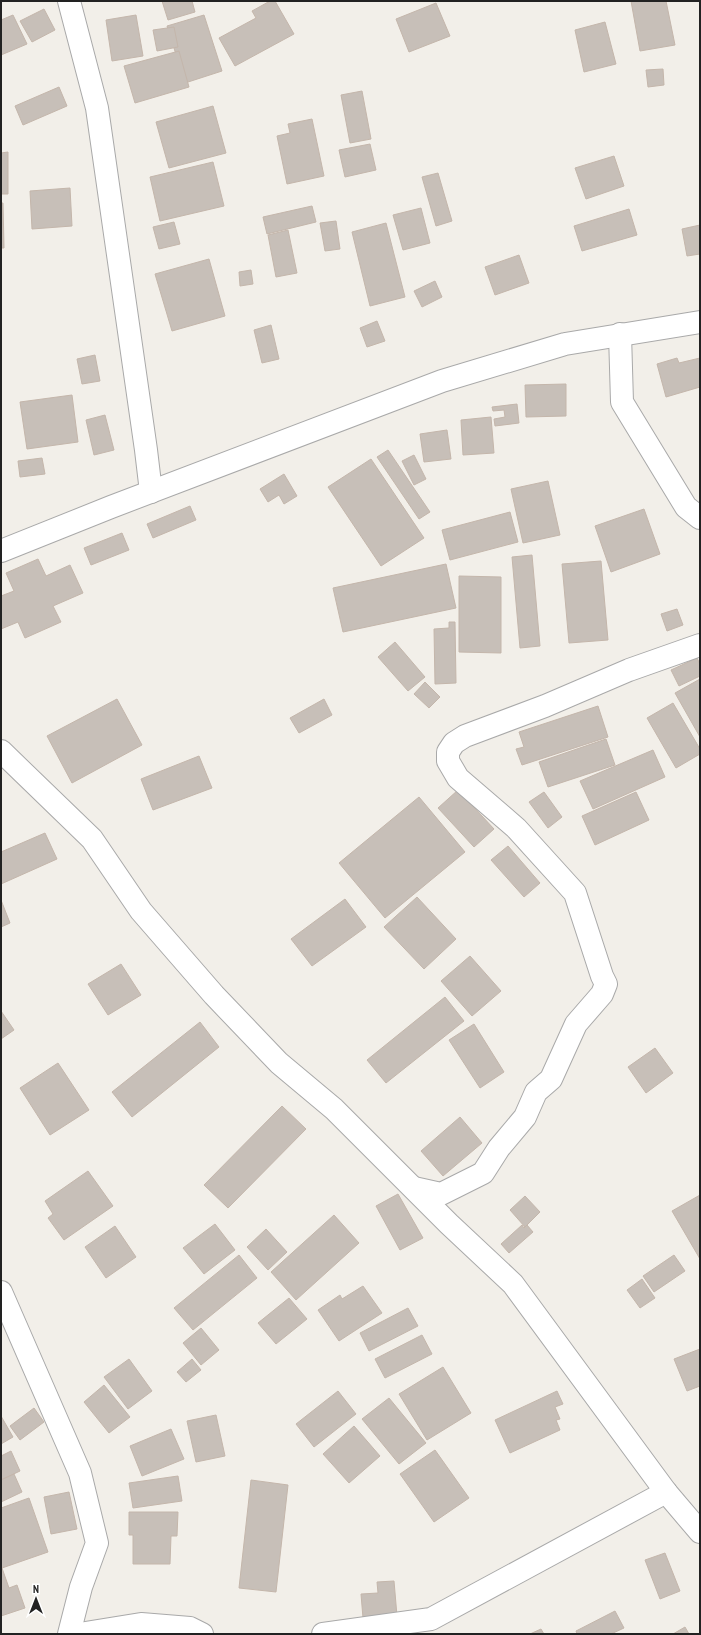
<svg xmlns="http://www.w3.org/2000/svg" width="701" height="1635" font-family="'PT Sans Narrow',sans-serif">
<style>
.building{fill:#c7bfb8;stroke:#c4b6ab}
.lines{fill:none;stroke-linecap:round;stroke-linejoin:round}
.street-casing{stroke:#a9a9a9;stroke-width:24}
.street{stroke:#fff;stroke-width:22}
</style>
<rect width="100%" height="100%" fill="#f2efe9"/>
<g class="building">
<polygon points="162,1 192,1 195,12 168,20"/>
<polygon points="270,1 275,1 294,34 235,66 219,38 256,18 252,11"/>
<polygon points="631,1 666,1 675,45 640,51"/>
<polygon points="436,3 450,36 409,52 396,19"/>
<polygon points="44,9 55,30 32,42 20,21"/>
<polygon points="13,15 27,44 1,55 1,20"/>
<polygon points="136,15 143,56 112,61 106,20"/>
<polygon points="204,15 222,71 185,83 167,26"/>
<polygon points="605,22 616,64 584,72 575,30"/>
<polygon points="174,27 178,47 157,51 153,30"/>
<polygon points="179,51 189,87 135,103 124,66"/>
<polygon points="663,69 664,85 648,87 646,70"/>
<polygon points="59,87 67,106 23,125 15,106"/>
<polygon points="362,91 371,139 350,143 341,95"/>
<polygon points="213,106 226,153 169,168 156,122"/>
<polygon points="312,119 324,176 287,184 277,136 290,133 288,124"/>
<polygon points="370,144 376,170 345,177 339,150"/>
<polygon points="8,152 8,194 1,194 1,153"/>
<polygon points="614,156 624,186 586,199 575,168"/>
<polygon points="213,162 224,206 160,221 150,177"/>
<polygon points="438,173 452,221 436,226 422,177"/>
<polygon points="70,188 72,226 32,229 30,191"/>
<polygon points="1,203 3,203 4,248 1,248"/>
<polygon points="312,206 316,222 267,234 263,217"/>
<polygon points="421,208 430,243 403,250 393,215"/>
<polygon points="629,209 637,235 582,251 574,226"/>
<polygon points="336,221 340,249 325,251 320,223"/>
<polygon points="174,222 180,244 159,249 153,227"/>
<polygon points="386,223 405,297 370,306 352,232"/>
<polygon points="700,225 700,254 687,256 682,229"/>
<polygon points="288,230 297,273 276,277 268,235"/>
<polygon points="519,255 529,283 495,295 485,267"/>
<polygon points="209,259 225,316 172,331 155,274"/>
<polygon points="251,270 253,284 240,286 239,272"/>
<polygon points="435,281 442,297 422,307 414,291"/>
<polygon points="377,321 385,341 367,347 360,328"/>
<polygon points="271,325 279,359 262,363 254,330"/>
<polygon points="95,355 100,381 82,384 77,359"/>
<polygon points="677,358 679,363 700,358 700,387 666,397 657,364"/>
<polygon points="566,384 566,416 526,417 525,385"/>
<polygon points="72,395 78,442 27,449 20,402"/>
<polygon points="517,404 519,423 495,426 494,419 505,417 504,410 493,411 492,407"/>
<polygon points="105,415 114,450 94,455 86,420"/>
<polygon points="491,417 494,453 463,455 461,420"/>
<polygon points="447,430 451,459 424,462 420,434"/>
<polygon points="388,450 430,512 419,519 377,457"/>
<polygon points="414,455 426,479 414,485 402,461"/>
<polygon points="42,458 45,474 20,477 18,461"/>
<polygon points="371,459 424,538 381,566 328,487"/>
<polygon points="284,474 297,496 284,504 279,495 268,502 260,489"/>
<polygon points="548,481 560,535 523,543 511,489"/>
<polygon points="190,506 196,520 153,538 147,524"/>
<polygon points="644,509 660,554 611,572 595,526"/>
<polygon points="510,512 518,542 450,560 442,530"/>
<polygon points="122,533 129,550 91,565 84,548"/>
<polygon points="532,555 540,646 520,648 512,557"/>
<polygon points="38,559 46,576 70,565 83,593 53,606 61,622 25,638 18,622 1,629 1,596 14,591 6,573"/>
<polygon points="601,561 608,640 569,643 562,564"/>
<polygon points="446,564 456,608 343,632 333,588"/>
<polygon points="459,576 501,577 501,653 459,652"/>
<polygon points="677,609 683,625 667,631 661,614"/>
<polygon points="449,622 455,622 456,683 435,684 434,629 449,628"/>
<polygon points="395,642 425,677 408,691 378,657"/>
<polygon points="697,658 700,664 700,676 679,686 671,670"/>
<polygon points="700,679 700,737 675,693"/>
<polygon points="425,682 440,697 429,708 414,694"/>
<polygon points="117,699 142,745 72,783 47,736"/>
<polygon points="324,699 332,715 299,733 290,718"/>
<polygon points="673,703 700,749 700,754 676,768 647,718"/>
<polygon points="598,706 608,737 522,765 516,749 524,747 519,732"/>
<polygon points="606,739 615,765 548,787 539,762"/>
<polygon points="653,750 665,777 593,809 580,781"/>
<polygon points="199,756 212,788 153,810 141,779"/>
<polygon points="458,790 494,829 474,847 438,808"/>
<polygon points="544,792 562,817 548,828 529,802"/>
<polygon points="636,792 649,820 595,845 582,816"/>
<polygon points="419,797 465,852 385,918 339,863"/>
<polygon points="45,833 57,859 1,884 1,852"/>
<polygon points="508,846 540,883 524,897 491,860"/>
<polygon points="417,897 456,939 424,969 384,927"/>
<polygon points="345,899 366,927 312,966 291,939"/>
<polygon points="1,900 10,923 1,927"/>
<polygon points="470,956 501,991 472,1016 441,981"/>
<polygon points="121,964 141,995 108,1015 88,984"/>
<polygon points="445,997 464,1021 386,1083 367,1060"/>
<polygon points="1,1011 14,1030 1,1039"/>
<polygon points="200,1022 219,1047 132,1117 112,1092"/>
<polygon points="474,1024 504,1072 480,1088 449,1040"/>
<polygon points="655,1048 673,1073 646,1093 628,1067"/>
<polygon points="58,1063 89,1110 50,1135 20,1088"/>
<polygon points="282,1106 306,1129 228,1208 204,1185"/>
<polygon points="460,1117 482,1143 443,1176 421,1151"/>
<polygon points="88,1171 113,1206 64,1240 48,1218 53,1214 45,1201"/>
<polygon points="398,1194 423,1238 400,1250 376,1206"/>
<polygon points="700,1195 700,1259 672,1211"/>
<polygon points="525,1196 540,1212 525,1227 510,1210"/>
<polygon points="334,1215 359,1243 296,1300 271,1272"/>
<polygon points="215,1224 235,1250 204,1274 183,1248"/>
<polygon points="522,1225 524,1228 527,1225 533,1232 509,1253 501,1244"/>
<polygon points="115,1226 136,1257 106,1278 85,1247"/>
<polygon points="266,1229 287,1252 268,1270 247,1247"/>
<polygon points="239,1255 257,1278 193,1330 174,1308"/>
<polygon points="674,1255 685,1271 654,1292 643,1276"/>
<polygon points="642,1279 655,1298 640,1308 627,1290"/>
<polygon points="363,1286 382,1313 339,1341 318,1310 340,1295 342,1299"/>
<polygon points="289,1298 307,1319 276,1344 258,1323"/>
<polygon points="408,1308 418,1326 369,1351 360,1333"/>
<polygon points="201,1328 219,1350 201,1365 183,1343"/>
<polygon points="422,1335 432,1354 385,1378 375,1359"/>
<polygon points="700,1349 700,1386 687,1391 674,1359"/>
<polygon points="129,1359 152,1391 128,1409 104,1377"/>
<polygon points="192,1359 201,1370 186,1382 177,1372"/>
<polygon points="443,1367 471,1413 427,1440 399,1394"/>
<polygon points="104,1385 130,1417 109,1433 84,1402"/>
<polygon points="338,1391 356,1414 314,1447 296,1424"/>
<polygon points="557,1391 563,1404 555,1407 560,1419 556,1420 560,1430 510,1453 495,1420"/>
<polygon points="389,1398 426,1443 399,1464 362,1419"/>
<polygon points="34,1408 44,1422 20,1440 10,1426"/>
<polygon points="216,1415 225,1456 196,1462 187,1421"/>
<polygon points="1,1416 13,1437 1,1444"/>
<polygon points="354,1426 380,1456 349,1483 323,1454"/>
<polygon points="171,1429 184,1459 142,1476 130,1446"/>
<polygon points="435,1450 469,1498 434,1522 400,1474"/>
<polygon points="11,1451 20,1471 1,1480 1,1456"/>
<polygon points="14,1474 22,1492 1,1502 1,1480"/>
<polygon points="178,1476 182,1501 133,1508 129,1483"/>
<polygon points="251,1480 288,1485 276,1592 239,1588"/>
<polygon points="69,1492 77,1529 51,1534 44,1497"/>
<polygon points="29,1498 48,1552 2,1568 9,1588 17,1585 25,1608 1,1616 1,1508"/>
<polygon points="129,1512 178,1512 177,1536 171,1536 170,1564 133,1564 133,1535 129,1535"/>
<polygon points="665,1553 680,1591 660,1599 645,1560"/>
<polygon points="394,1581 397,1616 363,1618 361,1594 378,1593 377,1582"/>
<polygon points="615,1611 624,1628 611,1634 577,1634 576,1631"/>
<polygon points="685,1627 689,1634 673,1634"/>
<polygon points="541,1629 544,1634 530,1634"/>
</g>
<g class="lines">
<g class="street-casing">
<g id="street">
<polyline points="69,1 97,108 146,450 151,492"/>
<polyline points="620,334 622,402 686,507 700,518"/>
<polyline points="1,551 111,507 442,381 565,344 700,322"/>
<polyline points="1,751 92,839 141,911 214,995 279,1063 334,1109 449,1224 513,1284 666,1492 700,1532"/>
<polyline points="414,1188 441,1194 483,1173 499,1148 525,1117 536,1092 551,1079 576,1024 602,994 606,984 602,976 575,893 516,828 458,778 448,761 448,752 454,743 465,736 545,706 629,670 700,645"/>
<polyline points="1,1292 80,1473 97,1543 81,1587 69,1634"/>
<polyline points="79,1634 141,1624 190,1628 202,1634"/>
<polyline points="323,1634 431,1619 666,1492"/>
</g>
</g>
<use href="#street" class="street"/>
</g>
<rect width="701" height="1635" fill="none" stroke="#222222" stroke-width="4"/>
<g transform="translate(36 1599)" stroke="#ffffff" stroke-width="3" paint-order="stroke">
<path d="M0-3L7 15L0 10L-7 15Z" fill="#222222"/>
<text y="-6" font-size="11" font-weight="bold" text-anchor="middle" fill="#222222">N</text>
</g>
</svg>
